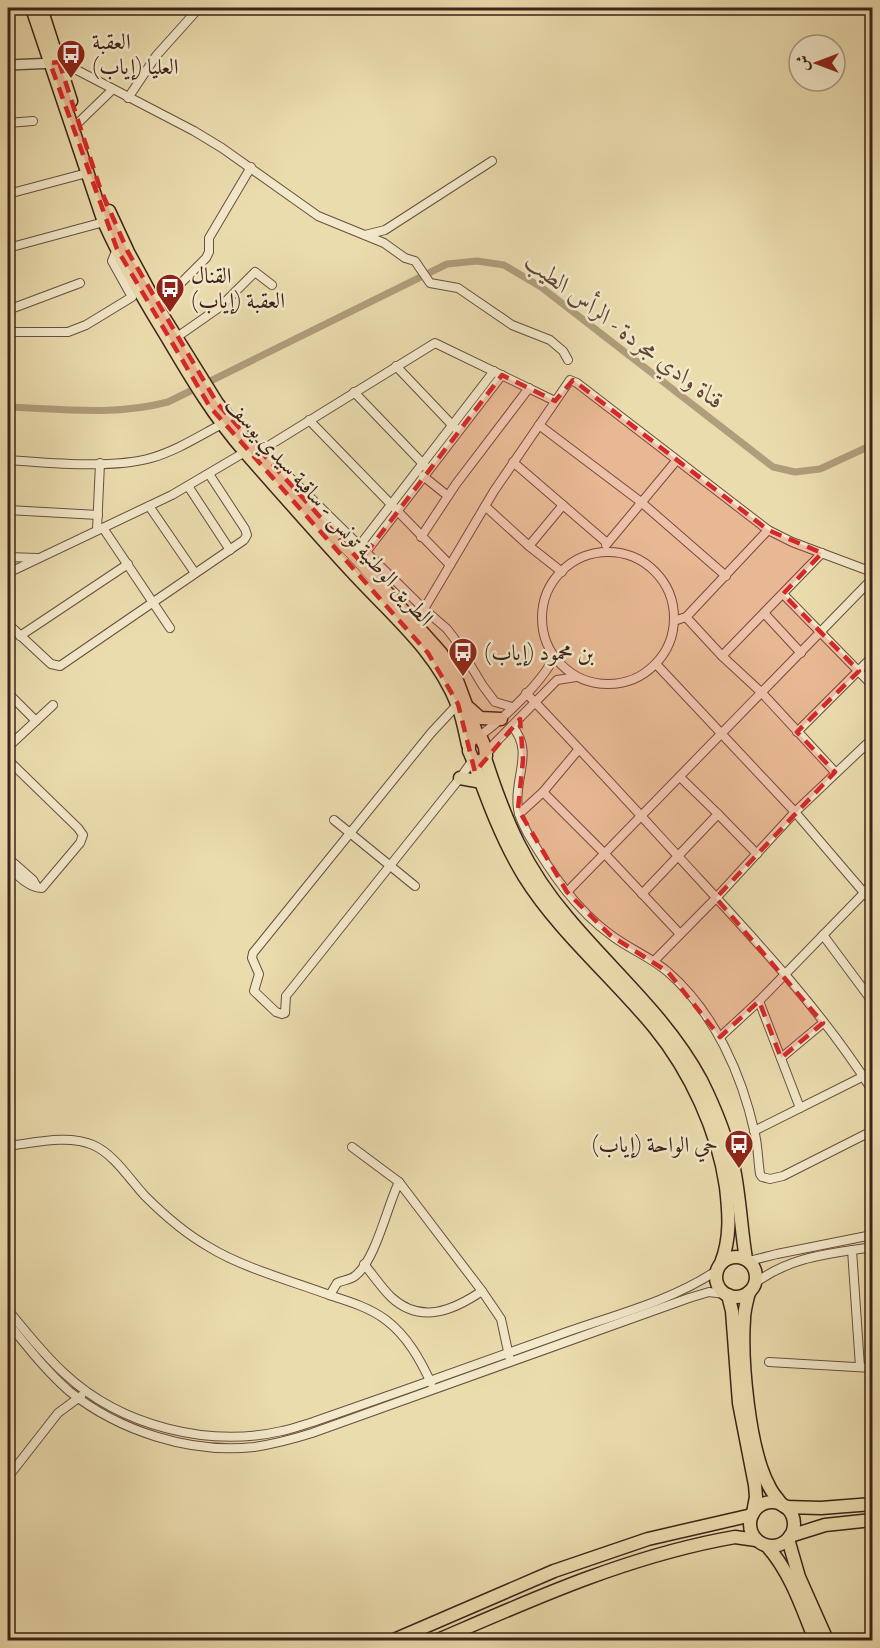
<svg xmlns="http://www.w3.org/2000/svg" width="880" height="1648" font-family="'Sorts Mill Goudy',Amiri,serif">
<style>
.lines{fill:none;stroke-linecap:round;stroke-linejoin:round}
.canal{stroke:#b09d7b;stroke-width:7}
.minor-casing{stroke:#68503e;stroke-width:10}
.tertiary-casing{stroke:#68503e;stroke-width:12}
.trunk-casing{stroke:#3d2219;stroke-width:15}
.minor{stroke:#f2e8ca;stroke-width:8}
.tertiary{stroke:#f2e8ca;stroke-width:9}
.trunk{stroke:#ebdcae;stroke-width:12}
.marked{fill:#d62828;fill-opacity:0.2;stroke:#d62828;stroke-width:4.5;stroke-dasharray:12 8;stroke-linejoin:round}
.labels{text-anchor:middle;stroke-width:5;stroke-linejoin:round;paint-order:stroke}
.poi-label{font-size:22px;fill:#3d2219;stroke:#f2e8ca;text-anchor:start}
.street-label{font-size:22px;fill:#3d2219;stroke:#f2e8ca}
.water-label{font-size:24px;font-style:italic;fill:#604736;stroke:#f2e8ca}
</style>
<rect width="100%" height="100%" fill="#ebdcae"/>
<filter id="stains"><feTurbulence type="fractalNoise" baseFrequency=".00333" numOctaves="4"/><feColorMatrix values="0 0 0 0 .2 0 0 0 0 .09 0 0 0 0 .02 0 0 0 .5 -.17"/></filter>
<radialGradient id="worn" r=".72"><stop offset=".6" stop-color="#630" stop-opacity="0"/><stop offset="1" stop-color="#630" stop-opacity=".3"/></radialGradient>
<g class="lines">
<path class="canal" d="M8,407C61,409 115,416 168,402L447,264L477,261L504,265L541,287L773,467L795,472L820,469L872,445"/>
<g class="minor-casing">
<g id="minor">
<polyline points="59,62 71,67 194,131 222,148 318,216 384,243 405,258 415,261 430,283 458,288 512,325 550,340 563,351 568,360"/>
<polyline points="128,98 156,56 199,8"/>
<polyline points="8,123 33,121"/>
<polyline points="78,123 112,90"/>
<polyline points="8,194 87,173"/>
<polyline points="365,235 385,230 492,161"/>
<polyline points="8,248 104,222"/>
<polyline points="158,306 206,258 209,252 209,238 251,167"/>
<polyline points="8,310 80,283"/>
<polyline points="8,332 68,332 86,325 132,297 112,261 117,249"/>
<polyline points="177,337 220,307 255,272 272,285"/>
<polyline points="396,366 455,428"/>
<polyline points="354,392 426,467"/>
<polyline points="309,420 450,565"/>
<polyline points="539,425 641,502 726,576"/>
<polyline points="257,453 435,343 555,401"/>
<polyline points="265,453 424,609"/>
<path d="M8,460C47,463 113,469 151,458C176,451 199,436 222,424"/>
<polyline points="513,462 607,543"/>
<polyline points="423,476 448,496"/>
<polyline points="188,486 230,550"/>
<polyline points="149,506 195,573"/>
<polyline points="485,506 529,546 562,572"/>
<polyline points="8,510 98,515"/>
<polyline points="103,528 170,628"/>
<polyline points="97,530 100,463"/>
<polyline points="768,530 792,542 872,572"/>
<polyline points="421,537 456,484 529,388"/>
<polyline points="606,545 676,461"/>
<polyline points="529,546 563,505"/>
<circle cx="608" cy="618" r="66"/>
<polyline points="353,554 494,371"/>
<polyline points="8,557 37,558"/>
<polyline points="359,561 502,375"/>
<polyline points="8,573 172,495 245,452"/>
<polyline points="783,594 872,685"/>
<polyline points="764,613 801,653"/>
<polyline points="686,617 722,656 762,693 835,772"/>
<polyline points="8,624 51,664 60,666 244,540 247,535 245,529 209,474"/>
<polyline points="20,636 128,564"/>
<polyline points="722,656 822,553"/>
<polyline points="656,664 795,812 872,902"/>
<polyline points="8,693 36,721"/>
<path d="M526,693C585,754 642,817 699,879C761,946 823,1013 872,1090"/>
<polyline points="458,704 431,733 253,953 252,958 259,974 254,991 276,1012 282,1014 285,1013 286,996 460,778 473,760"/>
<polyline points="512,707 495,702 483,686 454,638 447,629 424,609 494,491 570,380 577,383 768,530 689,614 686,617 674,621"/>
<path d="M512,726C535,752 513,779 518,809C519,817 524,826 528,834C550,871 576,910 611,935C629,949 651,957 668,972C715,1013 742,1075 755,1134C758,1147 758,1161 760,1174L762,1177L770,1179L783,1176L872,1131"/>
<polyline points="797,732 872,657"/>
<path d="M478,737C501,721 542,683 554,657"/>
<polyline points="8,747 53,705"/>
<polyline points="486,755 494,744 557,680 576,677"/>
<path d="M8,760L78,828L83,835L80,843L42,888C29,888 17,875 8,866"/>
<polyline points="680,777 718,814"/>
<polyline points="543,792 604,853 680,934"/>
<polyline points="519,814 543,792 579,749"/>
<polyline points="334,820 415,886"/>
<polyline points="8,858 33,880 37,887"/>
<polyline points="567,892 872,579"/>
<polyline points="642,894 718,814 757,854"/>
<polyline points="823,935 872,1001"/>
<polyline points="654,961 716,898 795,812 872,739"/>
<polyline points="759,1001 800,1108"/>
<polyline points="720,1037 759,1001 865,892 872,882"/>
<polyline points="781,1058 823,1023"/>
<polyline points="754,1131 872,1072"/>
<path d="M8,1146C34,1143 68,1134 93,1145C114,1154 130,1180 145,1196C164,1215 186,1234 209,1247C243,1268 295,1282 332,1296C351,1302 370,1308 386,1320C407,1336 420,1359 431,1383"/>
<polyline points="399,1182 482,1291 501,1319 509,1356"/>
<polyline points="852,1250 860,1367"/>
<polyline points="749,1261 777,1254 872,1235"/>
<path d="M364,1264C373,1275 381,1287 391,1297C421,1325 454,1310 482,1291"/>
<path d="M755,1283C792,1256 829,1254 872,1247"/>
<path d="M330,1295L337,1283C343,1280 350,1280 355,1276C376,1260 387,1206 399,1182L352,1147"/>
<path d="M8,1310C26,1332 44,1355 65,1374C121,1426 208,1448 282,1431C292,1429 303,1425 313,1422C397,1393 480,1363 564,1333C615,1315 671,1301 716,1271"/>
<path d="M8,1323C27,1346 46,1371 69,1391C119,1431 190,1454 254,1447C274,1444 293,1439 312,1433L689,1298L709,1292L725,1294"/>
<polyline points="769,1362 872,1368"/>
<polyline points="8,1477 58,1413 81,1396"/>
</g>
</g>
<g class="tertiary-casing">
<polyline id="tertiary" points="8,65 56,63"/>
</g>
<g class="trunk-casing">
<g id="trunk">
<path d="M32,8L104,222C122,262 144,300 167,337C191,378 215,418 246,453C282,494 318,535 355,575C393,616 437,652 458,706C463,719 465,732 468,745"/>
<polyline points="41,8 71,101"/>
<polyline points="109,211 128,252 161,313 217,403 257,453 359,561 441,653 458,683 478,737"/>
<polyline points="469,708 480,718 501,719"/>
<polygon points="475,737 481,738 485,747 486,756 481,762 473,760 469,751 469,742"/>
<path d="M485,758C505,820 525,868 568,918C613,972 667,1017 701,1080C715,1108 727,1138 734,1169C740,1199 741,1229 746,1259"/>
<path d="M473,760C487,799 502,840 524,876C559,932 612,976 654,1027C690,1071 718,1131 726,1187C729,1213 731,1238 721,1263"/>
<polyline points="460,778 482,782"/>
<circle cx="736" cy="1277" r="20"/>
<path d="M749,1292C747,1301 744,1310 744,1319C741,1360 749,1450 769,1486C772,1493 778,1499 782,1505"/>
<polyline points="728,1295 732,1311 739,1403 755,1485 756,1497 753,1513"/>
<circle cx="772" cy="1524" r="22"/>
<polyline points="785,1507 821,1508 872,1504"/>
<polyline points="790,1536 825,1525 872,1520"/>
<polyline points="788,1539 799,1577 827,1640"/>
<path d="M767,1546C791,1573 802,1608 815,1640"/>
<polyline points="394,1640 554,1571 648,1539 752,1515"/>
<path d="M438,1640C531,1600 619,1560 719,1540L735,1537L756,1540"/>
</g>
</g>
<use href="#minor" class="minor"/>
<use href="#tertiary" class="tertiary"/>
<use href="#trunk" class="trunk"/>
</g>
<path class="marked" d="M59,62L100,188L128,252L217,403L360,561L502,375L555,401L573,380L768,530L822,553L783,594L859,671L797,732L835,772L716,898L823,1023L781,1058L759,1001L720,1037L668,972L610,935L567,892L518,809L523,760L520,719L475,772L458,704L428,653L210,407L117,249L50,63Z"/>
<defs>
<g id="bus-pin" transform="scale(1.5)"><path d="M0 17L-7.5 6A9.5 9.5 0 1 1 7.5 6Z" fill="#8f2418" stroke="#f2e8ca"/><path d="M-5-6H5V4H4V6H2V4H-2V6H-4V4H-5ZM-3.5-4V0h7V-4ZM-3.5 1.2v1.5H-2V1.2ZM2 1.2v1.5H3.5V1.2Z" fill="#fff"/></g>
</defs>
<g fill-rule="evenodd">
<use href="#bus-pin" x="71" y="54"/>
<use href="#bus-pin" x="170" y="288"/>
<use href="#bus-pin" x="463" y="652"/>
<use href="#bus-pin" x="739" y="1144"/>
</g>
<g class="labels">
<g class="poi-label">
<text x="92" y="49">العقبة<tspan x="92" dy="25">العليا (إياب)</tspan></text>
<text x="191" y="283">القنال<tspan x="191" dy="25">العقبة (إياب)</tspan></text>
<text x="484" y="660">بن محمود (إياب)</text>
<text x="718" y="1152" text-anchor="end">حي الواحة (إياب)</text>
</g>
<g class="street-label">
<text transform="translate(330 511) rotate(48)" y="8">الطريق الوطنية تونس - ساقية سيدي يوسف</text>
</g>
<g class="water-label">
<text transform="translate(625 331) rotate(37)" y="8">قناة وادي مجردة - الرأس الطيب</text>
</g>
</g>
<rect width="880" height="1648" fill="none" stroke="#ebdcae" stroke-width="30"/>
<rect x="9" y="9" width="862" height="1630" fill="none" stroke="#3d2219" stroke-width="3"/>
<rect x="15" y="15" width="850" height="1618" fill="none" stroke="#3d2219" stroke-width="1.5"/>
<g transform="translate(817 63) rotate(270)"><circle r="28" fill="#f2e8ca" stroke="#aa9983" stroke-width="1.5"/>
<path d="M0-4.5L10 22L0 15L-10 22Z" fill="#8f2418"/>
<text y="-9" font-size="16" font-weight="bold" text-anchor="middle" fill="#3d2219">ش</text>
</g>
<rect width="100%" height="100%" filter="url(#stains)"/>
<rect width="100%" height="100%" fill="url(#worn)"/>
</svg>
